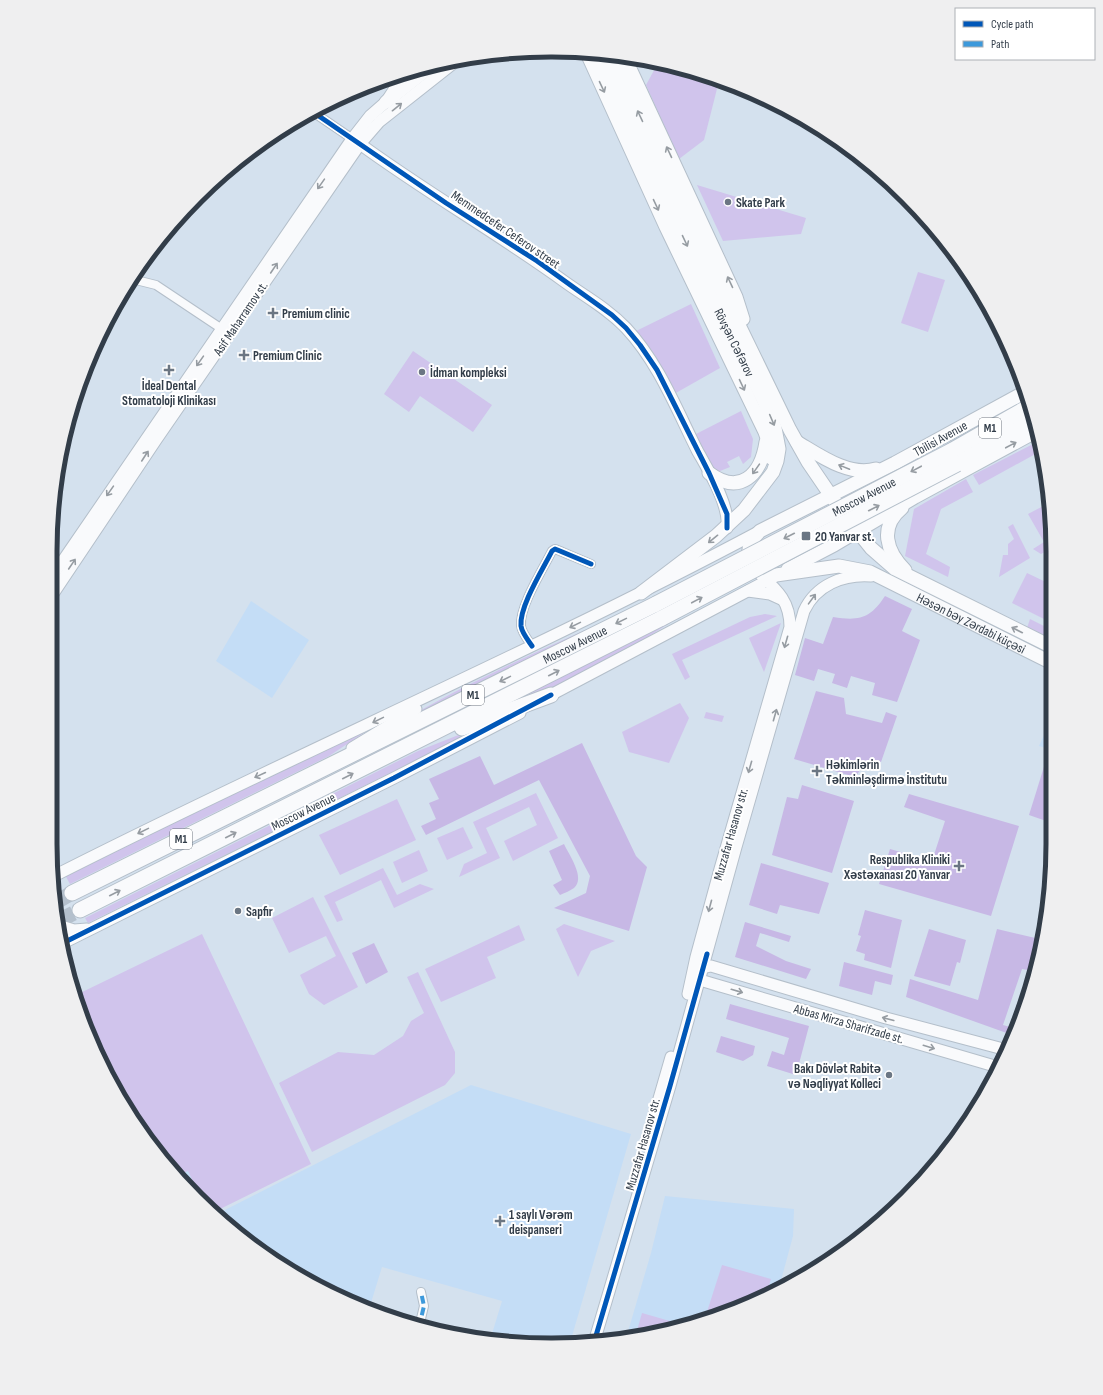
<svg xmlns="http://www.w3.org/2000/svg" width="1103" height="1395" font-family="'Sofia Sans Condensed',sans-serif">
<style>
.built{fill:#c4ddf6}
.green{fill:#d0c4ec}
.forest{fill:#c7b8e5}
.lines{fill:none;stroke-linecap:round;stroke-linejoin:round}
.highway-tunnel{stroke:#b4c0cd;stroke-width:15;stroke-dasharray:15 8;stroke-linecap:butt}
.street-casing{stroke:#b4bfca;stroke-width:10}
.secondary-casing{stroke:#b4bfca;stroke-width:13}
.primary-casing{stroke:#b4bfca;stroke-width:15}
.highway-casing{stroke:#b4bfca;stroke-width:17}
.street{stroke:#f9fafc;stroke-width:8}
.secondary{stroke:#f9fafc;stroke-width:11}
.primary{stroke:#f9fafc;stroke-width:13}
.highway{stroke:#f9fafc;stroke-width:15}
.highway-bridge-casing{stroke:#b4bfca;stroke-width:17;stroke-linecap:butt}
.highway-bridge{stroke:#f9fafc;stroke-width:15}
.quiet{stroke:#3d99db;stroke-width:4;stroke-dasharray:8 4;stroke-linecap:butt}
.cycleway-casing{stroke:#fff;stroke-width:8}
.cycleway{stroke:#0057b8;stroke-width:5}
.oneway{stroke:#969ca2}
.poi-dot{fill:#6b7683;stroke:#fff;stroke-width:1.5}
.labels{text-anchor:middle;stroke-width:4;stroke-linejoin:round;paint-order:stroke}
.shield{fill:#fff;stroke:#707780;stroke-width:1}
.shield-label{font-size:12px;font-weight:bold;fill:#323d49}
.poi-label{font-size:13px;font-weight:bold;fill:#323d49;stroke:#fff;text-anchor:start}
.street-label{font-size:13px;fill:#323d49;stroke:#fff}
.rim{fill:none;stroke:#323d49;stroke-width:5}
</style>
<rect width="100%" height="100%" fill="#d4e1ee"/>
<g class="built">
<polygon points="251,601 309,640 272,698 216,661"/>
<polygon points="1053,716 1053,750 1039,746"/>
<polygon points="471,1085 631,1134 570,1343 552,1345 491,1337 502,1301 382,1267 370,1306 301,1278 217,1214"/>
<polygon points="188,1170 203,1203 197,1198 179,1175"/>
<polygon points="665,1196 794,1209 793,1236 779,1288 682,1328 627,1335 651,1253"/>
</g>
<g class="green">
<polygon points="658,63 681,67 719,81 704,140 679,159 646,85"/>
<polygon points="697,185 806,218 801,234 723,241"/>
<polygon points="918,272 945,280 928,332 901,323"/>
<polygon points="691,304 720,368 674,394 636,331"/>
<polygon points="413,351 492,405 473,432 420,396 409,412 384,394"/>
<polygon points="741,411 753,439 751,457 743,464 739,456 727,462 730,467 715,473 696,434"/>
<polygon points="1037,442 1039,452 979,485 973,475"/>
<polygon points="966,479 973,492 941,509 926,554 950,567 948,577 905,556 914,509"/>
<polygon points="1049,503 1052,518 1052,548 1041,554 1033,549 1044,542 1028,514"/>
<polygon points="1013,524 1030,558 999,577 1003,555 1008,555 1008,544 1014,539 1008,527"/>
<polygon points="1027,573 1052,585 1052,623 1012,603"/>
<path d="M657,598L365,743C459,684 556,643 657,598Z"/>
<polygon points="765,614 777,616 682,660 690,677 685,680 672,654 750,617"/>
<path d="M679,617C660,629 642,641 622,652C569,683 511,706 453,728Z"/>
<polygon points="1030,619 1052,630 1052,640 1027,628"/>
<polygon points="781,623 764,672 749,638"/>
<polygon points="680,703 689,718 669,763 629,752 622,732"/>
<polygon points="706,712 724,716 722,722 704,718"/>
<polygon points="499,719 88,923 85,918 418,751"/>
<polygon points="376,725 329,756 70,884 65,875"/>
<polygon points="536,793 558,838 513,861 504,841 537,825 529,807 486,828 500,858 459,877 464,864 487,853 473,822"/>
<polygon points="397,799 416,840 340,875 319,835"/>
<polygon points="463,827 473,848 447,860 437,838"/>
<polygon points="419,850 428,871 402,883 393,862"/>
<polygon points="383,868 397,895 420,884 434,889 394,908 381,880 335,902 343,920 337,922 324,896"/>
<polygon points="313,897 358,987 324,1005 309,994 300,975 336,956 326,936 289,953 272,918"/>
<polygon points="564,924 615,941 591,951 578,977 556,929"/>
<polygon points="519,925 525,940 487,957 496,978 441,1002 425,969"/>
<polygon points="202,934 311,1164 214,1212 203,1203 188,1171 179,1175 117,1094 76,995"/>
<polygon points="418,972 455,1052 455,1073 445,1085 312,1152 279,1083 338,1052 374,1055 403,1036 411,1021 424,1013 407,977"/>
<polygon points="722,1265 771,1279 767,1292 705,1318"/>
<polygon points="642,1313 687,1326 636,1334"/>
</g>
<g class="forest">
<path d="M885,596L912,609L902,631L920,640L897,702L872,695L875,683L851,676L847,688L832,683L835,674L818,669L814,681L795,675L805,638L823,644L833,617C859,621 870,619 885,596Z"/>
<polygon points="816,691 844,698 846,714 882,723 886,712 897,716 881,762 868,760 855,777 794,759"/>
<polygon points="582,743 636,856 647,867 629,931 554,908 586,893 590,876 539,780 426,835 421,826 436,819 429,803 439,799 429,779 480,756 494,785"/>
<polygon points="1048,754 1053,755 1053,809 1049,822 1029,815"/>
<polygon points="802,785 854,801 832,873 772,855 787,797 798,799"/>
<polygon points="909,794 1019,826 991,916 879,884 890,849 932,861 945,821 904,807"/>
<path d="M564,844C569,855 586,878 574,888C570,891 564,893 560,895L553,885L562,880L549,851Z"/>
<polygon points="761,863 829,883 819,914 780,905 777,914 749,905"/>
<polygon points="865,910 902,920 891,968 864,960 865,954 856,951 861,936 858,935"/>
<polygon points="745,922 791,936 789,942 760,933 756,946 786,961 811,969 806,979 735,957"/>
<polygon points="929,929 966,940 960,963 957,962 950,986 914,976"/>
<polygon points="997,929 1044,940 1034,971 1022,969 1003,1025 1017,1029 1015,1036 906,997 910,979 978,1000"/>
<polygon points="374,943 388,972 366,984 352,953"/>
<polygon points="844,962 893,975 891,985 875,981 872,995 839,986"/>
<polygon points="730,1004 809,1026 796,1075 767,1066 772,1051 784,1055 789,1038 726,1019"/>
<polygon points="721,1036 755,1046 753,1055 743,1061 716,1052"/>
</g>
<g class="lines">
<g class="highway-tunnel">
<polyline points="58,901 72,893"/>
<polyline points="60,920 80,910"/>
</g>
<g class="street-casing">
<g id="street">
<polyline points="313,112 357,142"/>
<polyline points="132,279 156,285 222,329"/>
<path d="M532,646C528,640 522,633 521,626C519,607 543,569 552,551L555,549L560,551L591,564"/>
<polyline points="419,1327 424,1306 421,1292"/>
</g>
</g>
<g class="secondary-casing">
<g id="secondary">
<path d="M360,144C427,193 499,234 565,282C586,297 608,309 626,328C658,362 676,408 697,450C708,470 730,505 727,528"/>
<polyline points="51,578 352,139 370,116 386,102 399,82 411,72"/>
<polyline points="748,591 770,594 781,599"/>
<polyline points="51,597 156,440 360,144 379,122 455,62"/>
<polyline points="545,698 774,577"/>
<polyline points="352,748 416,709"/>
<path d="M54,876C288,757 529,654 760,531"/>
<polyline points="61,926 74,930 87,929"/>
<polyline points="63,943 394,778 520,713"/>
<polyline points="698,969 711,966 886,1018 1007,1050"/>
<polyline points="697,974 700,980 710,983 998,1067"/>
<path d="M688,994L696,957L720,869L790,627C790,601 777,590 759,573"/>
<polyline points="649,1133 671,1057"/>
<path d="M595,1339L670,1086L736,847L804,611C816,585 843,574 871,576"/>
</g>
</g>
<g class="primary-casing">
<g id="primary">
<polyline points="586,51 666,227 765,432 771,449 771,458"/>
<path id="s1" d="M598,53L706,284L764,401L775,428L779,449L777,461L773,472L744,510L716,536L641,593"/>
<polyline points="611,56 716,278 790,430 808,462 842,512 871,548 895,569 1052,647"/>
<polyline points="625,58 736,297 743,319"/>
<polyline points="386,102 430,67"/>
<path id="s2" d="M1027,391L895,463L760,531C743,547 744,570 769,576L839,566L870,572L1052,663"/>
<path d="M797,442C819,455 849,477 876,469"/>
<path d="M709,473C740,496 761,475 766,442"/>
<path d="M902,508C879,527 886,551 905,570"/>
<polyline points="788,569 834,545 915,497 1035,432"/>
</g>
</g>
<g class="highway-casing">
<g id="highway">
<polyline points="951,451 1030,406"/>
<polyline points="957,464 1032,421"/>
<polyline points="462,728 551,695"/>
<path id="s3" d="M72,893L656,604"/>
<polyline points="80,910 662,618"/>
</g>
</g>
<use href="#street" class="street"/>
<use href="#secondary" class="secondary"/>
<use href="#primary" class="primary"/>
<use href="#highway" class="highway"/>
<g class="highway-bridge-casing">
<g id="highway-bridge">
<path id="s4" d="M656,604L951,451"/>
<polyline points="662,618 957,464"/>
</g>
</g>
<use href="#highway-bridge" class="highway-bridge"/>
<polyline class="quiet" points="419,1327 424,1306 421,1292"/>
<g class="cycleway-casing">
<g id="cycleway">
<polyline points="313,112 446,203 537,261 612,315 626,328 640,345 657,370 709,473 727,514 727,528"/>
<path d="M532,646C528,640 522,633 521,626C519,607 543,569 552,551L555,549L560,551L591,564"/>
<polyline points="63,943 394,778 551,695"/>
<polyline points="595,1339 670,1086 707,954"/>
</g>
</g>
<use href="#cycleway" class="cycleway"/>
</g>
<defs><path id="oneway-shaft" d="M-6 0H5M1.5-3L5.5 0L1.5 3" fill="none" stroke-width="1.6" stroke-linecap="round" stroke-linejoin="round"/></defs>
<g class="oneway">
<use href="#oneway-shaft" transform="translate(602 87) rotate(65)"/>
<use href="#oneway-shaft" transform="translate(397 107) rotate(-39)"/>
<use href="#oneway-shaft" transform="translate(640 116) rotate(-115)"/>
<use href="#oneway-shaft" transform="translate(669 152) rotate(-115)"/>
<use href="#oneway-shaft" transform="translate(321 184) rotate(125)"/>
<use href="#oneway-shaft" transform="translate(656 205) rotate(65)"/>
<use href="#oneway-shaft" transform="translate(685 241) rotate(65)"/>
<use href="#oneway-shaft" transform="translate(274 268) rotate(-56)"/>
<use href="#oneway-shaft" transform="translate(730 282) rotate(-115)"/>
<use href="#oneway-shaft" transform="translate(200 361) rotate(125)"/>
<use href="#oneway-shaft" transform="translate(742 385) rotate(65)"/>
<use href="#oneway-shaft" transform="translate(772 420) rotate(67)"/>
<use href="#oneway-shaft" transform="translate(1011 445) rotate(-28)"/>
<use href="#oneway-shaft" transform="translate(145 456) rotate(-57)"/>
<use href="#oneway-shaft" transform="translate(844 467) rotate(-158)"/>
<use href="#oneway-shaft" transform="translate(756 469) rotate(125)"/>
<use href="#oneway-shaft" transform="translate(916 469) rotate(152)"/>
<use href="#oneway-shaft" transform="translate(110 491) rotate(125)"/>
<use href="#oneway-shaft" transform="translate(874 508) rotate(-27)"/>
<use href="#oneway-shaft" transform="translate(789 536) rotate(153)"/>
<use href="#oneway-shaft" transform="translate(713 539) rotate(141)"/>
<use href="#oneway-shaft" transform="translate(72 564) rotate(-56)"/>
<use href="#oneway-shaft" transform="translate(812 599) rotate(-54)"/>
<use href="#oneway-shaft" transform="translate(697 600) rotate(-28)"/>
<use href="#oneway-shaft" transform="translate(621 621) rotate(154)"/>
<use href="#oneway-shaft" transform="translate(575 625) rotate(154)"/>
<use href="#oneway-shaft" transform="translate(1017 630) rotate(-153)"/>
<use href="#oneway-shaft" transform="translate(786 642) rotate(106)"/>
<use href="#oneway-shaft" transform="translate(554 673) rotate(-27)"/>
<use href="#oneway-shaft" transform="translate(505 679) rotate(154)"/>
<use href="#oneway-shaft" transform="translate(775 715) rotate(-74)"/>
<use href="#oneway-shaft" transform="translate(378 720) rotate(154)"/>
<use href="#oneway-shaft" transform="translate(750 767) rotate(106)"/>
<use href="#oneway-shaft" transform="translate(260 775) rotate(155)"/>
<use href="#oneway-shaft" transform="translate(348 776) rotate(-27)"/>
<use href="#oneway-shaft" transform="translate(143 831) rotate(154)"/>
<use href="#oneway-shaft" transform="translate(231 835) rotate(-27)"/>
<use href="#oneway-shaft" transform="translate(115 893) rotate(-27)"/>
<use href="#oneway-shaft" transform="translate(710 906) rotate(105)"/>
<use href="#oneway-shaft" transform="translate(737 991) rotate(16)"/>
<use href="#oneway-shaft" transform="translate(888 1019) rotate(-165)"/>
<use href="#oneway-shaft" transform="translate(929 1047) rotate(17)"/>
</g>
<g class="poi-dot">
<circle cx="728" cy="202" r="4"/>
<path d="M271 307h4v4h4v4h-4v4h-4v-4h-4v-4h4z"/>
<path d="M242 349h4v4h4v4h-4v4h-4v-4h-4v-4h4z"/>
<path d="M167 364h4v4h4v4h-4v4h-4v-4h-4v-4h4z"/>
<circle cx="422" cy="372" r="4"/>
<rect x="801" y="531" width="10" height="10" rx="2"/>
<path d="M815 765h4v4h4v4h-4v4h-4v-4h-4v-4h4z"/>
<path d="M957 860h4v4h4v4h-4v4h-4v-4h-4v-4h4z"/>
<circle cx="238" cy="911" r="4"/>
<circle cx="889" cy="1075" r="4"/>
<path d="M498 1215h4v4h4v4h-4v4h-4v-4h-4v-4h4z"/>
</g>
<g class="labels">
<g class="shield">
<rect x="979" y="418" width="22" height="20" rx="3"/>
<rect x="462" y="685" width="22" height="20" rx="3"/>
<rect x="170" y="829" width="22" height="20" rx="3"/>
</g>
<g class="shield-label">
<text x="990" y="432">M1</text>
<text x="473" y="699">M1</text>
<text x="181" y="843">M1</text>
</g>
<g class="poi-label">
<text x="736" y="207">Skate Park</text>
<text x="282" y="318">Premium clinic</text>
<text x="253" y="360">Premium Clinic</text>
<text x="430" y="377">İdman kompleksi</text>
<text x="169" y="390" text-anchor="middle">İdeal Dental<tspan x="169" dy="15">Stomatoloji Klinikası</tspan></text>
<text x="815" y="541">20 Yanvar st.</text>
<text x="826" y="769">Həkimlərin<tspan x="826" dy="15">Təkminləşdirmə İnstitutu</tspan></text>
<text x="950" y="864" text-anchor="end">Respublika Kliniki<tspan x="950" dy="15">Xəstəxanası 20 Yanvar</tspan></text>
<text x="246" y="916">Sapfir</text>
<text x="881" y="1073" text-anchor="end">Bakı Dövlət Rabitə<tspan x="881" dy="15">və Nəqliyyat Kolleci</tspan></text>
<text x="509" y="1219">1 saylı Vərəm<tspan x="509" dy="15">deispanseri</tspan></text>
</g>
<g class="street-label">
<text transform="translate(506 229) rotate(34)" y="5">Memmedcefer Cefеrov street</text>
<text transform="translate(240 318) rotate(-56)" y="5">Asif Maharramov st.</text>
<text dy="5" stroke="none"><textPath href="#s1" startOffset="320">Rövşən Cəfərov</textPath></text>
<text transform="translate(940 438) rotate(-29)" y="5">Tbilisi Avenue</text>
<text dy="5" stroke="none"><textPath href="#s4" startOffset="234">Moscow Avenue</textPath></text>
<text dy="5" stroke="none"><textPath href="#s2" startOffset="576">Həsən bəy Zərdabi küçəsi</textPath></text>
<text dy="5" stroke="none"><textPath href="#s3" startOffset="561">Moscow Avenue</textPath></text>
<text transform="translate(303 811) rotate(-26)" y="5">Moscow Avenue</text>
<text transform="translate(730 834) rotate(-74)" y="5">Muzzafar Hasanov str.</text>
<text transform="translate(849 1023) rotate(16)" y="5">Abbas Mirza Sharifzade st.</text>
<text transform="translate(642 1144) rotate(-74)" y="5">Muzzafar Hasanov str.</text>
</g>
</g>
<path d="M0 0H1103V1395H0ZM551 57H552A494 494 0 0 1 1046 551V844A494 494 0 0 1 552 1338H551A494 494 0 0 1 57 844V551A494 494 0 0 1 551 57Z" fill="#efeff0" fill-rule="evenodd"/>
<path class="rim" d="M551 57H552A494 494 0 0 1 1046 551V844A494 494 0 0 1 552 1338H551A494 494 0 0 1 57 844V551A494 494 0 0 1 551 57Z"/>
<rect x="955" y="8" width="140" height="52" fill="#ffffff" stroke="#adb1b6"/>
<rect x="963" y="21" width="20" height="6" fill="#0057b8" stroke="#adb1b6"/>
<text x="991" y="28" font-size="12" fill="#323d49">Cycle path</text>
<rect x="963" y="41" width="20" height="6" fill="#3d99db" stroke="#adb1b6"/>
<text x="991" y="48" font-size="12" fill="#323d49">Path</text>
</svg>
